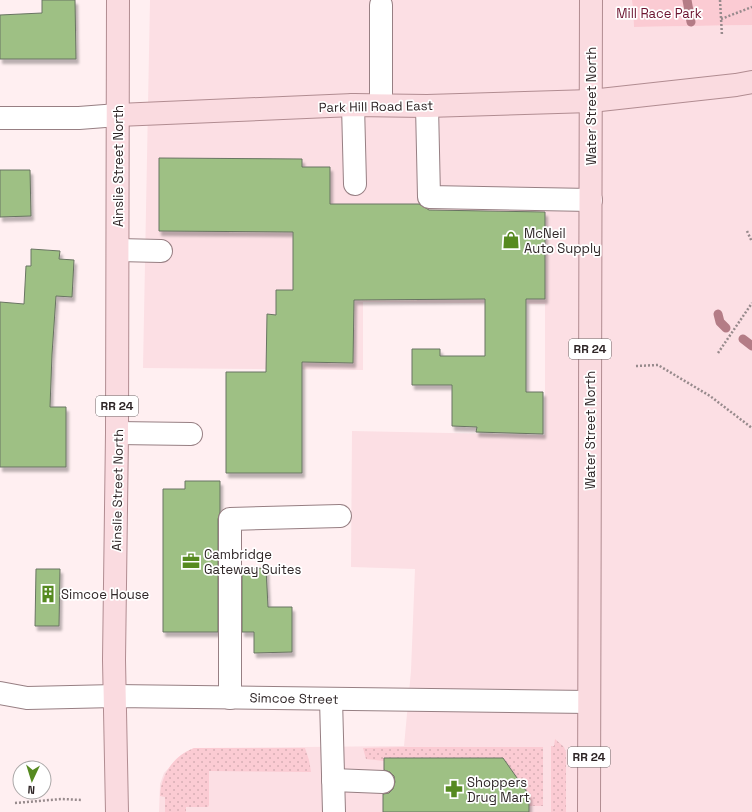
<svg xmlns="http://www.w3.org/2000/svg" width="752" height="812" font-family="'Space Grotesk',sans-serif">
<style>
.built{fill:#fcdfe4}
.grass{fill:url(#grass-dots)}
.green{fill:#fbcbd3}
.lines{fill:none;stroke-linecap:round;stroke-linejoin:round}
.stream{stroke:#b47c86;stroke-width:9}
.building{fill:#9ec084;stroke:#697462;filter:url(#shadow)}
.minor-casing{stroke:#977f83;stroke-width:24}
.major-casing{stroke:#b18c91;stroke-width:24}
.path{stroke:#978a8c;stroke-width:2.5;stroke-dasharray:2 2;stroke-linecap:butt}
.minor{stroke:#fff;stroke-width:22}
.major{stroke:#fadbe0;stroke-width:22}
.labels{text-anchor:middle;stroke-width:3.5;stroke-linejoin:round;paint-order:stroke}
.shield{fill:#fff;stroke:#6d6667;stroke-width:1}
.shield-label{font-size:12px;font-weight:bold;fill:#2e2526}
.park-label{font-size:13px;fill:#6b132f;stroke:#fff}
.street-label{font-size:13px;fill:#2e2526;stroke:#fff}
.poi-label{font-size:13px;fill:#2e2526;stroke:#fff;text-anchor:start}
</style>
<defs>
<pattern id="grass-dots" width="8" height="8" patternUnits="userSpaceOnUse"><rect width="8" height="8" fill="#fbcbd3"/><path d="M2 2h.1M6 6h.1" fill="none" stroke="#d7aeb5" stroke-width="1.8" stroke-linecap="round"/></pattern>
<filter id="shadow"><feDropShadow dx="2.5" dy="4.5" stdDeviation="1" flood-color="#0004"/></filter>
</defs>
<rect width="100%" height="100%" fill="#ffeff1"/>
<polygon class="built" points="150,0 632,0 634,27 752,25 752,812 159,812 160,784 164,773 181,755 194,748 404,746 411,671 415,569 351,567 352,431 545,435 545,304 363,302 363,370 143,368"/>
<g class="grass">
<polygon points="555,739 564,747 566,752 566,812 551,812 551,746 554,746"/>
<polygon points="404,747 543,747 543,806 529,806 529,795 503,758 384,758 384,761 366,759 363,748"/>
<path d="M194,748H305L309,760L311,772L209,771V805L208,807H186V812H165V797L160,796C161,775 173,756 194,748Z"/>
</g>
<polygon class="green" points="632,0 752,0 752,25 634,27"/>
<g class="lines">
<g class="stream">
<polyline points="687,0 691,22"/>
<polyline points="718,314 720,322 726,328"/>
<polyline points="743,339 752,346"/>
</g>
</g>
<g class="building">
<polygon points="42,0 75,0 76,59 0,59 0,15 42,13"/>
<polygon points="159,158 302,159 302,167 330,167 330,204 419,204 429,210 545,212 545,299 526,299 526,392 543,392 543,434 476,432 477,427 452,426 452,385 412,385 412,349 440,349 440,356 485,356 485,299 354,300 353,363 302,362 302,473 226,473 226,372 266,372 267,314 276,315 276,290 293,290 293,232 159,231"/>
<polygon points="0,170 30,170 31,216 0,217"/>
<polygon points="31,249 60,251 59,259 74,260 72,297 56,296 52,354 50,407 66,407 66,467 0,467 0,302 24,304 26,266 31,266"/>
<polygon points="185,481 220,481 220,512 218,519 218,632 163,632 163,489 185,489"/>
<polygon points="266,568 268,607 292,607 292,652 254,653 254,632 242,632 242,569"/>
<polygon points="36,569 60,569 59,626 35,626"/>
<polygon points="384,758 503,758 529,795 529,812 383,812 383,794 389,793 393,789 395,782 394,776 390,772 384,770"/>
</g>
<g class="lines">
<g class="minor-casing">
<g id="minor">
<polyline points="353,105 355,184"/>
<polyline points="381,105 381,5"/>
<polyline points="427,106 429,197 591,200"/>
<polyline points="0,118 79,118 118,115"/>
<polyline points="118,250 161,251"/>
<polyline points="117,433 191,434"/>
<polyline points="0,693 27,698 115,696 589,702"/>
<polyline points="230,698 230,519 340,516"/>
<polyline points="331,699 334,812"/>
<polyline points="333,780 383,782"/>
</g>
</g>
<g class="major-casing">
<g id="major">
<polyline points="118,115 353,105 427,106 591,101 736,85 752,82"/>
<polyline points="117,812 114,660 117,433 118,0"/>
<polyline points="589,812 591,0"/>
</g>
</g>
<g class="path">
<polyline points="720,0 722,36"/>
<polyline points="721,19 752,7"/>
<polyline points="747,231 752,242"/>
<polyline points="718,353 752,303"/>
<polyline points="636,366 658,365 710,396 752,428"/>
<polyline points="15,803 62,799 82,800"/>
</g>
<use href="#minor" class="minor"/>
<use href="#major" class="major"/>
</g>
<defs>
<g id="shop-bare" transform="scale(1.38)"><path d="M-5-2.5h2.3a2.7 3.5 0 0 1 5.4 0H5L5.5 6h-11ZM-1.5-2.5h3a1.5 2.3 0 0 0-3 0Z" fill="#568a20" stroke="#fff" stroke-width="2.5" paint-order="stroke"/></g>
<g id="office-bare" transform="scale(1.38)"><path d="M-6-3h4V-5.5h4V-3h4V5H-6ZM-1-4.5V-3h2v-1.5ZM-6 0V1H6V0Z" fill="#568a20" stroke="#fff" stroke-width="2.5" paint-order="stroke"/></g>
<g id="building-bare" transform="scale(1.38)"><path d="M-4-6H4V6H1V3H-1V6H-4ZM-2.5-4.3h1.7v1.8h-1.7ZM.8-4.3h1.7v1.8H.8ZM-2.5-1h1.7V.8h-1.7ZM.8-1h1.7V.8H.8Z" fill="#568a20" stroke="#fff" stroke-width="2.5" paint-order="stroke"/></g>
<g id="pharmacy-bare" transform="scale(1.38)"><path d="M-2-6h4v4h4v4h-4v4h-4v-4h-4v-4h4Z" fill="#568a20" stroke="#fff" stroke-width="2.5" paint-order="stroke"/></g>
</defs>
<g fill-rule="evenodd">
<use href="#shop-bare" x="511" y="240"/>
<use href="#office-bare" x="191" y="561"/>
<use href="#building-bare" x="48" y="594"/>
<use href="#pharmacy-bare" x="454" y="789"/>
</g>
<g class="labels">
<g class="shield">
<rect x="569" y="339" width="42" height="20" rx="3"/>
<rect x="96" y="396" width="42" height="20" rx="3"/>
<rect x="568" y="747" width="42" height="20" rx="3"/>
</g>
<g class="shield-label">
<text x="590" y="353">RR 24</text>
<text x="117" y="410">RR 24</text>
<text x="589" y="761">RR 24</text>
</g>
<g class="park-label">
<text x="659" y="18">Mill Race Park</text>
</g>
<g class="street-label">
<text transform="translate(376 106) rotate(-1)" y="5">Park Hill Road East</text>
<text transform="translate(591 106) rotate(-90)" y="5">Water Street North</text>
<text transform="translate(118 166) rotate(-90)" y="5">Ainslie Street North</text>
<text transform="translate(590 430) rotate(-90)" y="5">Water Street North</text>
<text transform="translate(117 490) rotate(-89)" y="5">Ainslie Street North</text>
<text transform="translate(294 698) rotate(1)" y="5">Simcoe Street</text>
</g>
<g class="poi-label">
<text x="524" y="238">McNeil<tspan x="524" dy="15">Auto Supply</tspan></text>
<text x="204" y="559">Cambridge<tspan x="204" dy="15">Gateway Suites</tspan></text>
<text x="61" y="599">Simcoe House</text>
<text x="467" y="787">Shoppers<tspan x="467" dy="15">Drug Mart</tspan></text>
</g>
</g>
<g transform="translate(32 780) rotate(184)"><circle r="19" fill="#ffffff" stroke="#aba8a8"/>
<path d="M0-3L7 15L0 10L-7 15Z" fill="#568a20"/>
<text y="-6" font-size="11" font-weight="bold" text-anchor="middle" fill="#2e2526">N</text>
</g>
</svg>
